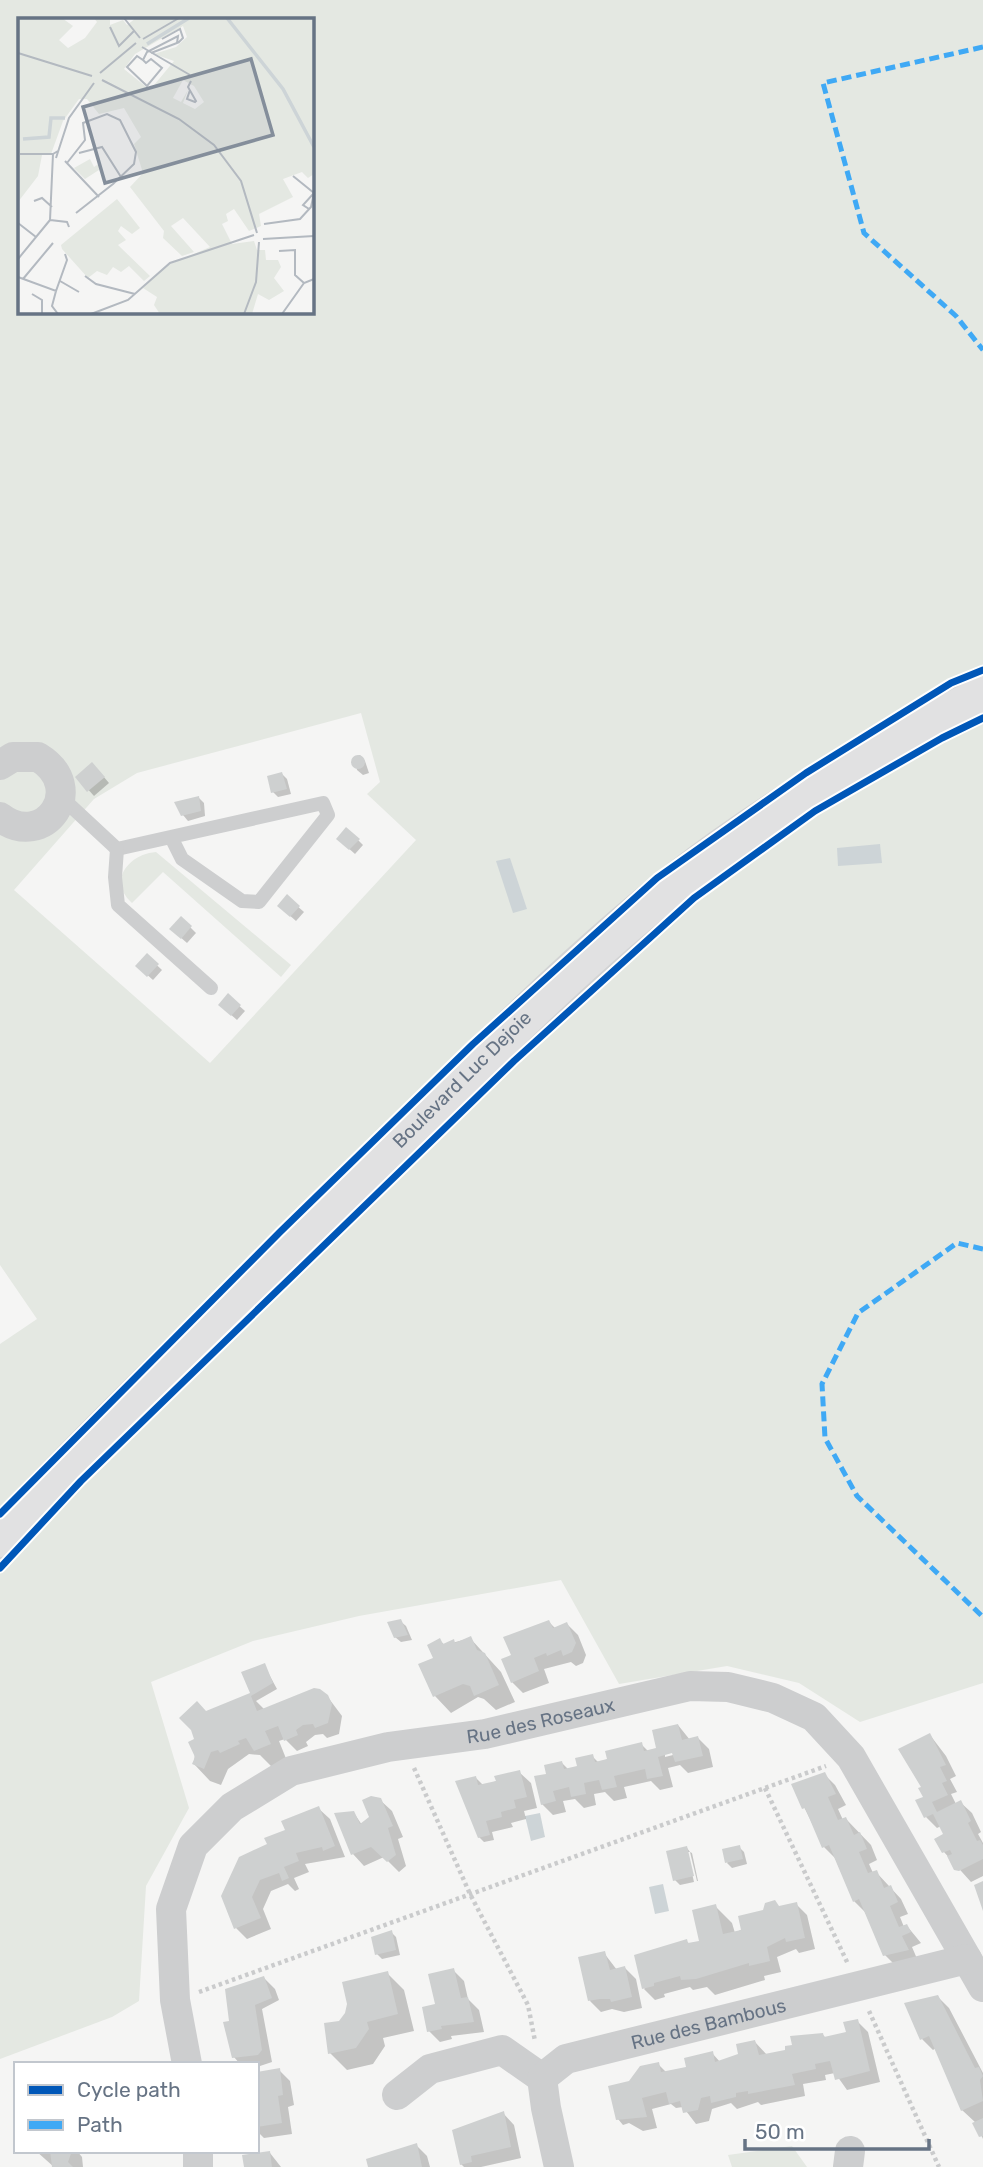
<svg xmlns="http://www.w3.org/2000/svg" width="983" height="2167" font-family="Rubik,sans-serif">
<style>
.green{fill:#e4e8e2;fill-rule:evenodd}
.water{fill:#cdd4d7}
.shadow{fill:#0003;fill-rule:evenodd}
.building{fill:#ced0d0}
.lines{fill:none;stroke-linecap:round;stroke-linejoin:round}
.secondary-casing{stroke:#d2d3d4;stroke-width:42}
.path{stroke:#cacbcc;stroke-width:4.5;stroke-dasharray:3.5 3.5;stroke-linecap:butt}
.service{stroke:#cdcecf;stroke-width:14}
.minor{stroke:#cdcecf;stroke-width:30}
.secondary{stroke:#e1e1e2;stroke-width:38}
.quiet{stroke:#3fa9f5;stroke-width:5;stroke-dasharray:10 5;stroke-linecap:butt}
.cycleway-casing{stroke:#fff;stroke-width:11}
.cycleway{stroke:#0057b8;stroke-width:7}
.labels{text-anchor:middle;stroke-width:7;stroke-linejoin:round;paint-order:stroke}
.street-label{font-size:19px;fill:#667384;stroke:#fff}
.inset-river{fill:none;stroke:#cdd4d7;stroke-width:3.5}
.inset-road{fill:none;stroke:#b3b9c0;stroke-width:2}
.view{fill:#848e9b;fill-opacity:0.15;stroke:#848e9b;stroke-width:3.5}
.inset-edge{fill:none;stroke:#667384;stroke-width:3.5}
</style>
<rect width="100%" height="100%" fill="#f5f5f4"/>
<g class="green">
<path d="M0,0H983V1683L860,1722L799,1683L727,1666L619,1684L561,1580L359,1616L253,1641L151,1682L189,1808L146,1886L139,2001L112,2017L0,2059V1344L37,1319L0,1265ZM19,19H312V312H19ZM361,713L380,782L367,794L416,840L210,1063L14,890L94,799L137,773Z"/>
<path d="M156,852L291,965L281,977L163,872L132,903C107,881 129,854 156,852Z"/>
<polygon points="792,2146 807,2167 732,2167 728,2155"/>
</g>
<g class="water">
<polygon points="880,844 882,863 838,866 837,848"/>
<polygon points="510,858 527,909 513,913 496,861"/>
<polygon points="540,1813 545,1837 531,1841 525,1816"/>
<polygon points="663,1884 669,1911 655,1914 649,1887"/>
</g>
<g class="shadow">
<polygon points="360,755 365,761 369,773 363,775 357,770 354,757"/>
<polygon points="97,769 109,783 94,796 77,777"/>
<polygon points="282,774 287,779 291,794 278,797 273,792"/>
<polygon points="199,798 204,803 205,816 188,821 183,815"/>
<polygon points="347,829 363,845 355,854 338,839"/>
<polygon points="287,897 304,912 296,921 279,906"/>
<polygon points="181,918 196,933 187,943 171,929"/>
<polygon points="147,956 162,970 153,980 143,971"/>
<polygon points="228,996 245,1011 237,1020 220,1005"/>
<polygon points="400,1621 406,1626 412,1640 401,1642 395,1637"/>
<polygon points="549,1622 556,1629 567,1624 578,1635 586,1655 583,1663 576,1666 571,1662 544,1669 549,1683 523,1693 512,1682 513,1656"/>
<polygon points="470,1638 501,1672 515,1702 496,1710 484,1699 478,1697 451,1713 435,1696 420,1665 435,1659 440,1641 445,1645"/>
<polygon points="264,1665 277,1689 256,1701 265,1710 327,1696 342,1716 339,1734 327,1738 323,1734 315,1735 306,1742 308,1746 297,1751 285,1739 279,1741 287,1761 272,1767 260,1755 249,1754 228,1769 221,1785 210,1781 194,1764 196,1740 206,1713 252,1694"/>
<path d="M678,1725L690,1740L698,1738L709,1749L713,1767L688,1773L680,1765L668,1768L673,1787L660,1790L651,1781L624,1787L627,1798L614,1801L605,1792L594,1794L596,1805L584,1808L575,1799L563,1801L566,1812L553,1815L542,1804L548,1775L562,1763L569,1770L579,1768L592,1756L599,1763L641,1744L648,1751L658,1749ZM681,1750V1753L665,1757V1753Z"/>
<polygon points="930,1735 946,1756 956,1776 950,1779 957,1792 951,1794 956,1804 960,1802 972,1813 981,1832 978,1834 983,1843 983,1876 971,1882 944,1852 937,1839 945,1835 941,1826 937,1828 926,1817"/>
<polygon points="519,1772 531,1783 537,1808 524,1811 526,1819 511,1823 513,1827 492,1832 494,1840 484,1842 479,1837 476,1778 484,1786"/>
<polygon points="824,1774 835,1785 846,1805 838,1809 843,1820 846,1819 871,1845 877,1860 869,1864 873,1873 876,1872 901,1899 908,1914 900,1917 904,1927 907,1926 921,1943 912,1947 918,1961 896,1966 885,1955 865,1912 854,1901 835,1858 824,1847 793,1785"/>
<polygon points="380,1800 392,1811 403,1837 398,1839 406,1866 399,1872 384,1857 364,1866 353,1854 336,1814 354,1813 362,1825 371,1817"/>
<polygon points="318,1808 330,1819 345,1857 305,1864 309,1872 294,1878 299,1889 295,1891 288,1884 271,1891 263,1909 271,1929 247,1939 236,1928 269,1845"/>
<polygon points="739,1847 744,1852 747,1864 732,1868 727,1863"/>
<polygon points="687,1848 690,1852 687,1852 694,1882 680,1885 675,1880"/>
<polygon points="690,1852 692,1853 698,1881 697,1881"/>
<polygon points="796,1904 807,1915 815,1949 799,1953 796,1949 777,1957 781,1972 764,1976 765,1980 715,1995 707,1987 693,1990 690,1987 664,1994 665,1997 655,2000 644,1989 686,1941 690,1944 701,1942 715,1906 732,1923 735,1933 780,1908"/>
<polygon points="391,1932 396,1937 400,1955 382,1959 377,1954"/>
<polygon points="604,1953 617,1970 625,1968 636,1979 642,2008 624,2012 612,2009 601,2012 590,2001"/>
<polygon points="453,1970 464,1981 468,1999 479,2010 484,2032 451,2036 452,2039 440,2042 429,2031"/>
<polygon points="387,1973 404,1990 414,2031 383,2038 385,2046 373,2064 347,2070 330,2053 340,2023"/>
<polygon points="264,1978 275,1989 279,2000 262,2009 272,2062 257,2067 257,2064 240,2064 234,2057 225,2023 231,2022"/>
<polygon points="938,1997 949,2008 983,2073 983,2139 976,2123 962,2110 936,2048 933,2050 922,2039"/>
<polygon points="857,2021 868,2032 880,2082 847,2090 835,2073 825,2075 826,2080 803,2084 805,2096 761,2105 758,2102 737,2109 731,2103 712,2109 709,2121 696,2124 683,2107 676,2108 671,2104 652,2109 657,2128 643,2131 629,2123 623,2125 618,2119 630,2083 658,2064 667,2073 689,2070 712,2053 721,2063 731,2060 755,2042 767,2055 787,2051 823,2035 826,2038 848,2033"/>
<polygon points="279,2070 290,2081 294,2105 288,2107 292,2134 264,2138 257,2131 257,2073"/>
<polygon points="503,2113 514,2125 521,2158 481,2167 464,2167 461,2164"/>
<polygon points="416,2145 427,2156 430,2167 370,2167"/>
<polygon points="36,2151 77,2151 82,2157 83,2167 54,2167"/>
<polygon points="270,2153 281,2167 246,2167"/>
</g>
<g class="building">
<circle cx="358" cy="762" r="7"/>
<polygon points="92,762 105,777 87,792 75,777"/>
<polygon points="282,772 287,789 271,793 267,776"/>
<polygon points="199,796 201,811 181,816 174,802"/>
<polygon points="346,827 360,839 349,850 336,839"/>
<polygon points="287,894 300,906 290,917 277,906"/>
<polygon points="181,916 192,926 181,939 169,929"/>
<polygon points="147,953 159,964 147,977 135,966"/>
<polygon points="228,993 241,1005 231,1016 218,1005"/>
<polygon points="401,1619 408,1635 394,1638 387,1622"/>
<polygon points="549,1620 553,1628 567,1622 576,1643 572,1652 563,1656 561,1650 547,1656 546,1653 534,1658 539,1671 511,1683 501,1659 511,1655 503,1637"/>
<polygon points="471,1636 477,1650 485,1653 499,1685 474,1696 470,1686 463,1684 433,1697 418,1664 433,1658 427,1645 440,1638 443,1644 454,1639 455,1643"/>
<polygon points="265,1663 273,1683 251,1696 257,1711 314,1688 320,1689 328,1695 332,1704 328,1723 315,1728 313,1724 303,1725 296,1730 298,1735 284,1741 278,1726 265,1731 271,1744 254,1751 246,1738 238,1741 240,1744 220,1753 218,1750 211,1752 204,1769 192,1764 195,1757 188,1742 194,1739 191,1730 179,1718 197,1701 206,1711 250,1693 241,1672"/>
<polygon points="678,1724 682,1740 698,1736 703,1756 675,1762 672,1753 658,1757 663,1776 647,1779 645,1769 614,1776 617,1787 602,1790 599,1780 584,1783 586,1794 571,1797 569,1787 553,1791 556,1801 541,1805 534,1776 546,1774 544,1765 562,1761 564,1769 577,1766 575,1758 593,1754 595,1762 607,1759 605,1751 642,1742 644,1751 656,1748 652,1730"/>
<polygon points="930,1733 946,1765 940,1767 947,1781 942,1783 948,1795 932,1802 937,1812 961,1800 971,1821 968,1823 977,1841 980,1840 983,1845 983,1859 959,1871 954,1870 947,1856 952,1854 950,1850 942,1853 934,1839 943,1834 933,1814 924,1818 915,1800 923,1797 918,1788 921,1787 898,1749"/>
<polygon points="520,1770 527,1797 514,1800 516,1808 501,1812 502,1817 486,1821 490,1835 478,1838 455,1781 476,1776 478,1785 496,1781 494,1776"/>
<polygon points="825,1772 836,1794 828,1797 838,1820 846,1817 854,1835 860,1832 867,1849 859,1852 868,1873 877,1870 884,1888 891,1885 898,1902 890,1906 899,1927 907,1924 911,1932 902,1936 909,1950 883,1956 859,1899 853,1902 829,1845 822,1848 805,1808 802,1809 791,1784"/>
<polygon points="371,1796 381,1798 393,1826 388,1828 396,1855 387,1862 371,1847 351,1855 334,1813 354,1811 360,1824 369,1817 362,1800"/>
<polygon points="319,1806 335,1846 323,1851 322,1847 296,1853 299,1861 284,1867 289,1878 282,1881 279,1873 260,1880 252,1897 261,1918 234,1929 221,1896 239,1857 267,1844 264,1838 285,1830 281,1821"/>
<polygon points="740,1845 743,1859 725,1863 722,1849"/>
<polygon points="687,1846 694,1876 673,1881 666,1851"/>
<polygon points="983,1881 983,1911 974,1885"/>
<polygon points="775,1900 779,1906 797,1902 805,1938 786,1942 785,1938 767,1947 770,1961 749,1966 749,1963 696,1979 681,1980 680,1976 654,1983 654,1986 642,1989 634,1955 687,1939 688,1943 699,1941 692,1910 716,1904 723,1934 741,1930 738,1916 763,1910 765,1903"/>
<polygon points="392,1930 396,1950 375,1955 371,1937"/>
<polygon points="605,1951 610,1970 625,1966 632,1997 611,2002 610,1999 600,1999 588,2001 578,1957"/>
<polygon points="454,1968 461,1998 468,1997 474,2022 441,2026 442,2029 427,2032 422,2007 435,2004 428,1974"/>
<polygon points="388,1971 398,2014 367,2022 369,2029 356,2048 328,2054 324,2023 339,2021 345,2013 347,2004 342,1982"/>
<polygon points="264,1976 272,1998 255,2005 262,2050 258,2055 232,2058 223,2022 229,2021 225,1989"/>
<polygon points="938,1995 975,2068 979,2067 983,2076 980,2080 983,2101 961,2111 929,2036 920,2040 904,2003"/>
<polygon points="858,2019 870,2071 835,2080 830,2061 815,2064 816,2069 792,2074 795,2085 748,2094 748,2091 736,2093 736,2097 711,2103 710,2096 701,2098 698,2110 683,2113 680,2101 669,2104 666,2092 642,2098 647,2117 616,2120 608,2086 629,2081 640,2066 659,2062 661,2072 686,2067 684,2058 713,2051 715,2062 738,2054 736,2044 755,2040 759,2055 785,2050 785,2046 792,2045 790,2036 823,2033 824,2037 846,2032 843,2022"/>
<polygon points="280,2068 283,2095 278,2096 282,2123 257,2127 257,2072"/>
<polygon points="504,2111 511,2147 471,2156 472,2162 460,2165 452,2130"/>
<polygon points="983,2118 983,2136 979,2137 972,2123"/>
<polygon points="417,2143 422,2167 368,2167 366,2159"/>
<polygon points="50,2151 72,2151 68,2162 73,2167 52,2167"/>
<polygon points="270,2151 272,2167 244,2167 242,2155"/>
</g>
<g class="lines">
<g class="secondary-casing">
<g id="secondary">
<path id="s3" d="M0,1538C112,1419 230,1306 347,1192C455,1087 559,976 677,883C771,809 877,749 983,695"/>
</g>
</g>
<g class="path">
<polyline points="414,1768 470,1894 528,2005 535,2041"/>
<polyline points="765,1788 848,1964"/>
<polyline points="199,1992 826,1766"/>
<polyline points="869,2011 939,2167"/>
</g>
<g class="service">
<polyline points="61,797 117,849 323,803 328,815 259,902 242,901 182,859 171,837"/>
<polyline points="117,849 115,877 118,905 211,988"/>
</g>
<g class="minor">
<path d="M0,765L13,757H38C89,788 44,851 0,817"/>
<path id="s1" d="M187,2064L175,2000L171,1909L193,1846L232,1807L291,1771L388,1747L485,1734L690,1686L728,1687L773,1698L814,1717L851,1757L983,1987"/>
<polyline points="397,2095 430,2069 502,2050 542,2078"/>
<polyline points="198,2151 198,2167"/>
<path id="s2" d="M559,2167L546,2108L542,2078L566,2059L967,1959"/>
<polyline points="848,2167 850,2151"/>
</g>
<use href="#secondary" class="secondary"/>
<g class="quiet">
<polyline points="983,47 823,83 864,233 956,316 983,350"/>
<polyline points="983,1249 957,1243 858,1313 822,1384 825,1438 857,1496 983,1617"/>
</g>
<g class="cycleway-casing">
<g id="cycleway">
<polyline points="0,1514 280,1232 473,1044 657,878 806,773 951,683 983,670"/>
<polyline points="0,1568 81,1481 514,1061 694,898 815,811 942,738 983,718"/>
</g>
</g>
<use href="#cycleway" class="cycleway"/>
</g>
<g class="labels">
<g class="street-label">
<text dy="7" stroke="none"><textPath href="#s3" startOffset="651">Boulevard Luc Dejoie</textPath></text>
<text dy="7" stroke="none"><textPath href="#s1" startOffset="602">Rue des Roseaux</textPath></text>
<text dy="7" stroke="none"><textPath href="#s2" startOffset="268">Rue des Bambous</textPath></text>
</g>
</g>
<g transform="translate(18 18)">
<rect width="296" height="296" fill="#f5f5f4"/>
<path d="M0,0H44L55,8L41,22L50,30L67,20L79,4L76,0H92V7L105,2L109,7L118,0H296V156L290,160L284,154L265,161L275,179L241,196L243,208L231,213L216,191L208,196L210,203L204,206L214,226L236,223L239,232H247L248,242H260L263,249L256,260L266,273L251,282L240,276L234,296H142L136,287L139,279L125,270L148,248L192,229L165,200L153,208L176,234L164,238L145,220L146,213L112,169L125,155L116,126L123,119L106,90L81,96L69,81H61L45,103L33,136L24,137L20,158L0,184ZM165,8L169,19L158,29L136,36L156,43L132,72L106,51L117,36ZM165,62L176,68L186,84L177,91L165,85L170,72L163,84L155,80ZM72,141L76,149L82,145L84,150L67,161L56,150ZM99,181L122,210L114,216L103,208L100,213L108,222L100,227L132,258L126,263L111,248L103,254L95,249L89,257L79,253L70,260L44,231L43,227Z" fill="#e4e8e2" fill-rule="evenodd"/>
<path class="inset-river" d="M209,0L265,71L296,129M129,26L171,0M5,121L31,119L33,100H47"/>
<path class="inset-road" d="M106,0L122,20M92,9L101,28L116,13M125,21L161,0M144,21L162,11L165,20L160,25M124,29L172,57M0,35L74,58M125,42L128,45L133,41L144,50L129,68L109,49L119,38L125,42L129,34L160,18L159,25L133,35M82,55L118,25M84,62L161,101L196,127L223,163L239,215M172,72L169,81L177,84L178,83L170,69L173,63M61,135L84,129L103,159M2,136H35M38,140L51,100L76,65M47,143L81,179M49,145L67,122L65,105L89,96L102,102L118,134L116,146L95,166L58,195M275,158L296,175M16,183L24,180L34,189M291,191L285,187L296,175M32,202L49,204L51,209M0,205L18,219M246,206L282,201L293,189L296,175M245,221L296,218M261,233L277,232V257L286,265M0,241L32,202L35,136L40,133M67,258L78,266L117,276M0,259L38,273L49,242L47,236M5,261L35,225M42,263L61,274M38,273L34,288L40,296M14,276L24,282V296M73,296L110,282L152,245L236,217M226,296L238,264L241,224M264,296L286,265L296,261"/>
<path class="view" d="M233,41L255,117L87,165L65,89Z"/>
<rect width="296" height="296" class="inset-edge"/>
</g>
<rect x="14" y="2062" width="245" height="91" fill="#ffffff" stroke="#c2c7ce" stroke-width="2"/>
<rect x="28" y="2085" width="35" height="10" fill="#0057b8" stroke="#c2c7ce" stroke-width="2"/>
<text x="77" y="2097" font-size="21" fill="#667384">Cycle path</text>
<rect x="28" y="2120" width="35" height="10" fill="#3fa9f5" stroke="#c2c7ce" stroke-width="2"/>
<text x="77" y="2132" font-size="21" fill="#667384">Path</text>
<path d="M745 2139v10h184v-10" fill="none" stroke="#667384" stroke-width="3.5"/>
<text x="755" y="2139" font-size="21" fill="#667384" stroke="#ffffff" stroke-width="5" paint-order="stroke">50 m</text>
</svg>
